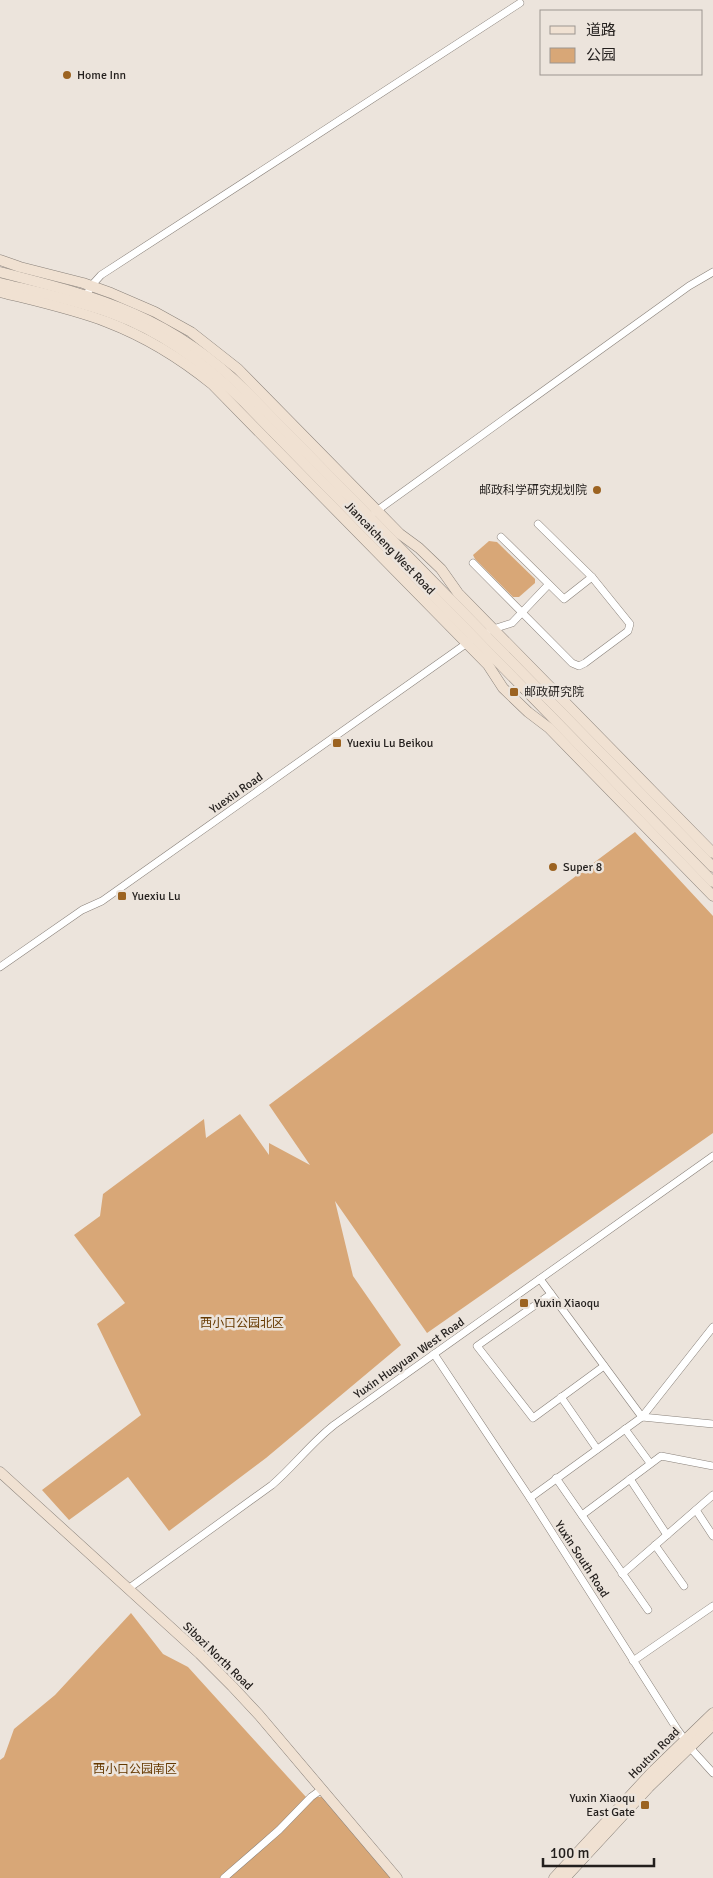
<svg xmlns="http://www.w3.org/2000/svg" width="713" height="1878" font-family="Signika,'Noto Sans SC',sans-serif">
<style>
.green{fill:#d8a777}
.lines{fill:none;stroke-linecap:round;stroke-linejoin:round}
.street-casing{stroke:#89817a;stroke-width:8}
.secondary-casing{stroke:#89817a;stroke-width:11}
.street{stroke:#fff;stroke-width:7}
.secondary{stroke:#f0e1d2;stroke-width:10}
.poi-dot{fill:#9c6321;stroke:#ece4dc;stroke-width:2}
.labels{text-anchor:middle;stroke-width:5;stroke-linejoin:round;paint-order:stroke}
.poi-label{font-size:12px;fill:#231f1d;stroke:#ece4dc;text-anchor:start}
.street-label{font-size:12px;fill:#231f1d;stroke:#ece4dc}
.park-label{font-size:12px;fill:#653900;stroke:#ece4dc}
</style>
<rect width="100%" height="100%" fill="#ece4dc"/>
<g class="green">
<polygon points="489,541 497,542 535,579 535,583 519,597 513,597 475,559 473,555"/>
<polygon points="635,832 713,916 713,1133 427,1333 335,1201 353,1276 401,1345 266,1458 169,1531 128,1477 69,1520 42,1490 141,1415 97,1324 125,1303 74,1235 100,1216 103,1194 204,1119 206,1138 240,1114 269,1155 269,1143 310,1165 269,1105"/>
<polygon points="131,1613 163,1654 188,1667 306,1797 326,1797 394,1878 0,1878 0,1760 4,1757 14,1729 55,1695"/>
</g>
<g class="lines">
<g class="street-casing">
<g id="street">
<polyline points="85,299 91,286 101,275 520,3"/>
<polyline points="375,512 689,286 713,272"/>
<polyline points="501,537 564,599 592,577"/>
<polyline points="473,563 572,663 579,666 585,663 628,631 630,624 592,577 538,524"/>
<polyline points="490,630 512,623 548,585"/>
<polyline points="0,967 82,910 102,901 470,641"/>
<polyline points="540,1279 642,1417 713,1327"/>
<polyline points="551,1294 477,1346 533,1418 604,1366"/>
<polyline points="434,1354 530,1498 677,1729 694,1752 713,1773"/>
<polyline points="561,1397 597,1449"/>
<polyline points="625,1429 650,1463"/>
<polyline points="556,1478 648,1610"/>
<polyline points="630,1479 667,1535"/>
<polyline points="530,1498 642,1417 713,1424"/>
<polyline points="696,1510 713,1536"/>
<polyline points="582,1515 661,1456 713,1466"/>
<polyline points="655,1545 684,1586"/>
<polyline points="622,1574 713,1495"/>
<path d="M128,1589L272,1485C294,1466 311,1443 334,1425L713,1156"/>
<polyline points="633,1661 713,1606"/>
<polyline points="224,1878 279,1830 311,1797 322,1789"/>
</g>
</g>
<g class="secondary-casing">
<g id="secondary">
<polyline points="0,260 20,267 83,283 111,293 155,312 191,332 238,369 400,534 419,548 441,569 458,593 713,853"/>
<path d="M0,272C101,298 171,316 247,392L713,867"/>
<path d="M0,283C37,292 75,300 111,313C163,332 206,364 244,402L713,882"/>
<path d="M0,292C36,301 73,309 107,322C146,337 180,358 212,384L488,665L503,688L528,712L549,728L713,896"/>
<polyline points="0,1472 200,1654 232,1686 259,1715 397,1878"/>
<polyline points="554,1878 653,1771 713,1713"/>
<polyline points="565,1878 649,1787 713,1725"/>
</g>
</g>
<use href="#street" class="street"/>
<use href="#secondary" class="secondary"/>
</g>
<g class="poi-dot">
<circle cx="67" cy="75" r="5"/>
<circle cx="597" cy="490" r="5"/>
<rect x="509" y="687" width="10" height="10" rx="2.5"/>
<rect x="332" y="738" width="10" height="10" rx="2.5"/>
<circle cx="553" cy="867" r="5"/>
<rect x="117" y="891" width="10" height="10" rx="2.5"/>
<rect x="519" y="1298" width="10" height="10" rx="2.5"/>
<rect x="640" y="1800" width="10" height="10" rx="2.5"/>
</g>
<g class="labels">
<g class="poi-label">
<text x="77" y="79">Home Inn</text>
<text x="587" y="494" text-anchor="end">邮政科学研究规划院</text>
<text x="524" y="696">邮政研究院</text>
<text x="347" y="747">Yuexiu Lu Beikou</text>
<text x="563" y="871">Super 8</text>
<text x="132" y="900">Yuexiu Lu</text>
<text x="534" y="1307">Yuxin Xiaoqu</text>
<text x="635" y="1802" text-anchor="end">Yuxin Xiaoqu<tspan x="635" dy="14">East Gate</tspan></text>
</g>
<g class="street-label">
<text transform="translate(390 548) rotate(46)" y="4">Jiancaicheng West Road</text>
<text transform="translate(236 793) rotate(-35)" y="4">Yuexiu Road</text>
<text transform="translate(409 1358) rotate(-35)" y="4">Yuxin Huayuan West Road</text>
<text transform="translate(582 1559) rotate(57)" y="4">Yuxin South Road</text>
<text transform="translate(218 1656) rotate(44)" y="4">Sibozi North Road</text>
<text transform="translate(654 1753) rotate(-45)" y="4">Houtun Road</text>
</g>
<g class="park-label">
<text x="242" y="1327">西小口公园北区</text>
<text x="135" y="1773">西小口公园南区</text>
</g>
</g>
<rect x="540" y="10" width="162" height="65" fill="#ece4dc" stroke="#9c9590"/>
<rect x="550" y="26" width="25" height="8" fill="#f0e1d2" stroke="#9c9590"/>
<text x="586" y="35" font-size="15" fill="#231f1d">道路</text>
<rect x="550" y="48" width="25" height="15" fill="#d8a777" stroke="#9c9590"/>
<text x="586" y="60" font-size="15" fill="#231f1d">公园</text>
<path d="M543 1858v8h111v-8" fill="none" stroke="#231f1d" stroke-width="2.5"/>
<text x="550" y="1858" font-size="15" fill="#231f1d" stroke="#ece4dc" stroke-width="4" paint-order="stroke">100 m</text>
</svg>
